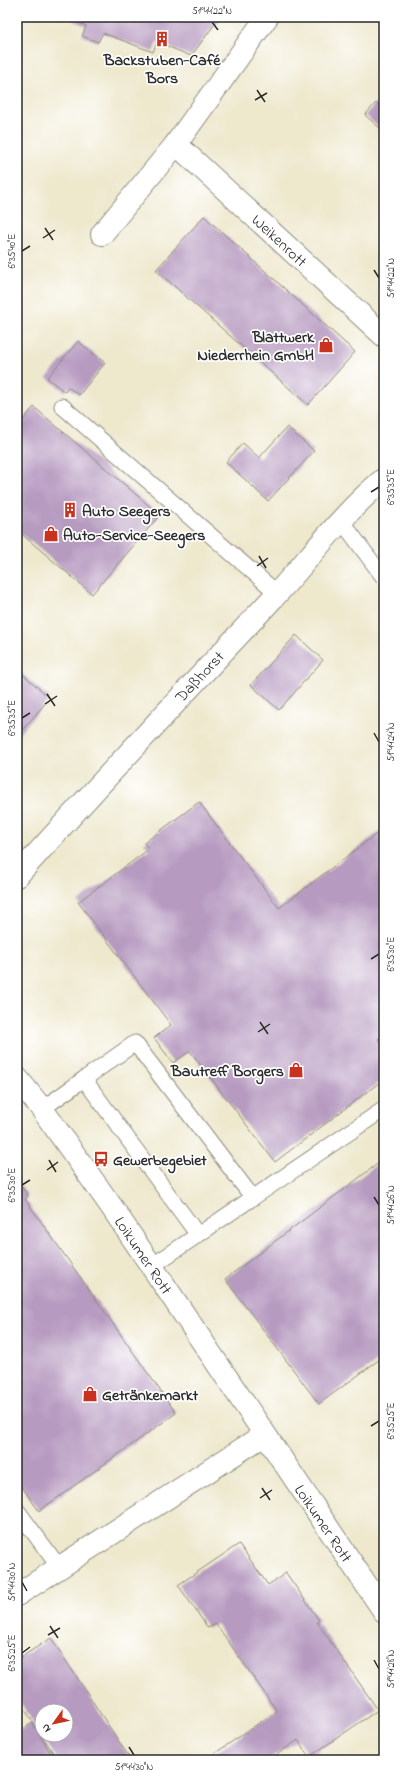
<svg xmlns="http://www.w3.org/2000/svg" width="401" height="1777" font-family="'Indie Flower',sans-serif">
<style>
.building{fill:#b69ac0;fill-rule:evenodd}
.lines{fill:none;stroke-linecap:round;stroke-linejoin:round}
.lane-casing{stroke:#8c8a7c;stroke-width:17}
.street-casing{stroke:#8c8a7c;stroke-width:24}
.lane{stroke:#fff;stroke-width:15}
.street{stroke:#fff;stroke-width:22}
.ticks{fill:none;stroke:#2b2b2b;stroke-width:1.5}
.labels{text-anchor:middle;stroke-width:3.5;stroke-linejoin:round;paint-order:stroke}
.poi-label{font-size:16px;font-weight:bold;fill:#2b2b2b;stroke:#fff;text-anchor:start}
.street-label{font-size:16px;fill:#2b2b2b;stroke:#fff}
.neatline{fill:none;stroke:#2b2b2b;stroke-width:1.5}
.ticks-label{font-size:10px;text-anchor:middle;fill:#2b2b2b}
</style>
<rect width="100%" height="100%" fill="#fff"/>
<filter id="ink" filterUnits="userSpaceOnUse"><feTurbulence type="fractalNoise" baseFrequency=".025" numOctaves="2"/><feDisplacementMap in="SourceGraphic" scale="8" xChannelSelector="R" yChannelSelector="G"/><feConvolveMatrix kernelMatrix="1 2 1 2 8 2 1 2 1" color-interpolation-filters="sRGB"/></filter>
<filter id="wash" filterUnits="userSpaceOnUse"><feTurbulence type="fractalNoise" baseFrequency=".012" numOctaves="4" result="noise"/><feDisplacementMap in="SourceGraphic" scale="16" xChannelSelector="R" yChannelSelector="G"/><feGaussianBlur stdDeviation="0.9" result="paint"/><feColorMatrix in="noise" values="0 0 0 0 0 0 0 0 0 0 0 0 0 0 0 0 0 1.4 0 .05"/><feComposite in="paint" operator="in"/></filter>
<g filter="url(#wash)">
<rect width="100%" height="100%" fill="#eee8cd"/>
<g id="blocks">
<g class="building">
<polygon points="65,17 220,17 191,56 157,42 153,52 103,33 98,42 82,36 86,26"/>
<polygon points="376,103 384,110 384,126 381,129 365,115"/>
<polygon points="204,216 355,352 308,405 156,270"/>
<polygon points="78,341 105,363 79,395 68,387 65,392 47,378"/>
<polygon points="34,407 160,515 92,594 17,530 17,427"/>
<polygon points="287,427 314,451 268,501 226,462 243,443 259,458"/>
<polygon points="296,635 323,660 279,710 251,685"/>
<polygon points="17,669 50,698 17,736"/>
<polygon points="199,802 279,908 384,828 384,1034 378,1039 384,1047 384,1079 275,1162 190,1051 173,1063 154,1038 171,1025 78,902 149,849 144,843"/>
<polygon points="384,1159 384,1356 319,1404 225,1279"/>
<polygon points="17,1180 28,1196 25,1199 176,1413 39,1511 17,1480 17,1375 21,1373 17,1368"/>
<polygon points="239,1544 268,1585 286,1573 319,1620 317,1622 378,1710 309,1757 298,1740 269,1760 205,1760 277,1711 216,1624 208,1628 178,1585"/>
<path d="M51,1638L131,1760H58L42,1736L17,1697V1660ZM42,1711H66V1735H42Z"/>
<polygon points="32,1723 55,1760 17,1760 17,1733"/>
</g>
</g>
</g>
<g filter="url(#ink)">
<use href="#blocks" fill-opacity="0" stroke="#8c8a7c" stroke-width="1"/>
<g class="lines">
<g class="lane-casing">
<g id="lane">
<polyline points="62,406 277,593"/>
<polyline points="341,520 384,578"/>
<polyline points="84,1079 135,1043 253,1198"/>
<polyline points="42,1109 84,1079 198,1235"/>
<polyline points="152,1266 384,1109"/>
<polyline points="17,1510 59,1567"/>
</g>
</g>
<g class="street-casing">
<g id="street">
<polyline points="176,144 384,336"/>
<polyline points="102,234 176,144 267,17"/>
<path d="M17,876C101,782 187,690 273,598C310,558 342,514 384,479"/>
<polyline points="17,1078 42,1109 111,1206 384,1611"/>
<polyline points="17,1595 264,1435"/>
</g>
</g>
<use href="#lane" class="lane"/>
<use href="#street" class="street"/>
</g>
</g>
<path class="ticks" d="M212,22L218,30M257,90L265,102M255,100L267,93M45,228L53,240M43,238L55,230M22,251L30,246M374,270L379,278M371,492L379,487M259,556L266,568M257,566L268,558M47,694L55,706M45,704L57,696M22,718L30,713M374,733L379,742M371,959L379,954M260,1022L268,1034M258,1032L270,1024M49,1160L56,1172M47,1170L58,1162M22,1185L30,1180M374,1197L379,1205M371,1426L379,1421M262,1488L270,1500M260,1498L272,1490M22,1582L27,1591M50,1626L58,1638M48,1635L60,1628M22,1653L30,1647M374,1660L379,1669M129,1747L134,1755"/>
<defs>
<g id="building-bare" transform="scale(1.2)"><path d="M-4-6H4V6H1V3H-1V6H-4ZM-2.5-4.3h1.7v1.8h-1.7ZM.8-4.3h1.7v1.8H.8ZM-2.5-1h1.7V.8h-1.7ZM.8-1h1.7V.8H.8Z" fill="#c8321e" stroke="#fff" stroke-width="2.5" paint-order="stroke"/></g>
<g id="shop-bare" transform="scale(1.2)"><path d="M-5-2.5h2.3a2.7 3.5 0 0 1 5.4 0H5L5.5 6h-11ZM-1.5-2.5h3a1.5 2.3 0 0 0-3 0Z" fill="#c8321e" stroke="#fff" stroke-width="2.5" paint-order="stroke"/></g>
<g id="bus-bare" transform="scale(1.2)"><path d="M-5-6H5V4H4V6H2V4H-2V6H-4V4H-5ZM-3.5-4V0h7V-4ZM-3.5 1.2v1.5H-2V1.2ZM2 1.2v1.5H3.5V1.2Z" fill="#c8321e" stroke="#fff" stroke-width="2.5" paint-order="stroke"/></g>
</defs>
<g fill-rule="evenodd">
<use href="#building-bare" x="162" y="39"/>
<use href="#shop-bare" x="326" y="345"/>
<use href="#building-bare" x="70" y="510"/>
<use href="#shop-bare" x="51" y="534"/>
<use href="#shop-bare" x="296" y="1070"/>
<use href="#bus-bare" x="101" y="1159"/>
<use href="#shop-bare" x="90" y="1394"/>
</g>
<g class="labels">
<g class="poi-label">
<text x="162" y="65" text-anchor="middle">Backstuben-Café<tspan x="162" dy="18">Bors</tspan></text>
<text x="314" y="342" text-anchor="end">Blattwerk<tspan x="314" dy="18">Niederrhein GmbH</tspan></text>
<text x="82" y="516">Auto Seegers</text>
<text x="63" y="540">Auto-Service-Seegers</text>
<text x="284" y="1076" text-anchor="end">Bautreff Borgers</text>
<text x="113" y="1165">Gewerbegebiet</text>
<text x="102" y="1400">Getränkemarkt</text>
</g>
<g class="street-label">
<text transform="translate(280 240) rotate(43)" y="6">Weikenrott</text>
<text transform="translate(199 676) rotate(-47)" y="6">Daßhorst</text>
<text transform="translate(144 1255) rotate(56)" y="6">Loikumer Rott</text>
<text transform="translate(324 1523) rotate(56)" y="6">Loikumer Rott</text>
</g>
</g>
<rect width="401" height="1777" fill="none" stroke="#fff" stroke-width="44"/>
<g transform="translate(54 1723) rotate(237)"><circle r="19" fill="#ffffff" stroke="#aaaaaa"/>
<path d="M0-3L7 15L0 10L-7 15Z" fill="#c8321e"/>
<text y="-6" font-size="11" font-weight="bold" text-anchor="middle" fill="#2b2b2b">N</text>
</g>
<rect x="22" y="22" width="357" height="1733" class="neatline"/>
<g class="ticks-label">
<text x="212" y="14">51°44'22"N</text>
<text transform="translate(11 251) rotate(-90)" y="4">6°35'40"E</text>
<text transform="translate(390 278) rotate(-90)" y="4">51°44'22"N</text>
<text transform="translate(390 487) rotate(-90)" y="4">6°35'35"E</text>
<text transform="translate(11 718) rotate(-90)" y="4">6°35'35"E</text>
<text transform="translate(390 742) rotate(-90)" y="4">51°44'24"N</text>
<text transform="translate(390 954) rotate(-90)" y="4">6°35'30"E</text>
<text transform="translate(11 1185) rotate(-90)" y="4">6°35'30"E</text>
<text transform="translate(390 1205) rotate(-90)" y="4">51°44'26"N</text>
<text transform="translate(390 1421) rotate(-90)" y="4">6°35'25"E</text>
<text transform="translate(11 1582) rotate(-90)" y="4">51°44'30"N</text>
<text transform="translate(11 1653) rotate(-90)" y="4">6°35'25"E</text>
<text transform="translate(390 1669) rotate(-90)" y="4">51°44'28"N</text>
<text x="134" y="1770">51°44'30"N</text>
</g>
</svg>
